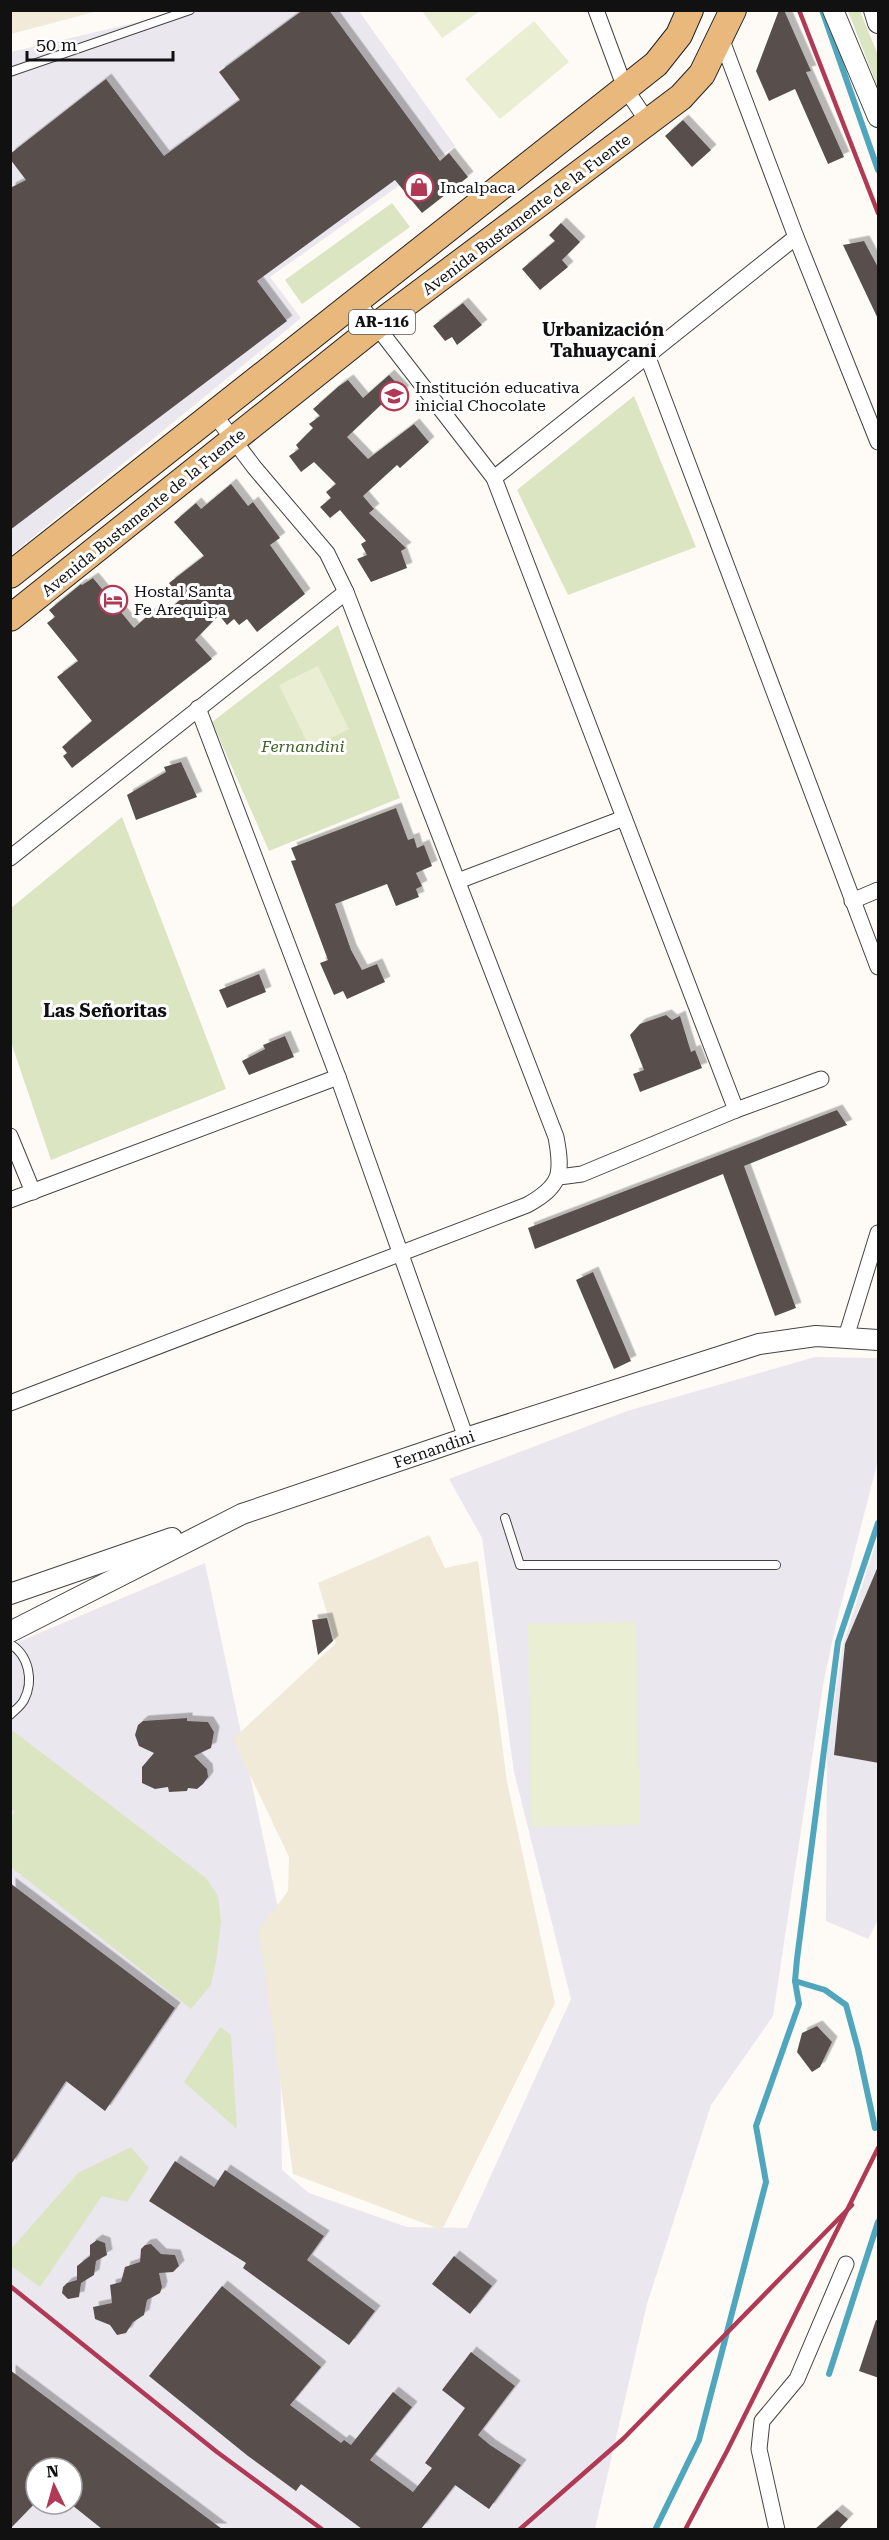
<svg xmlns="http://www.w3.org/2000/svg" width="889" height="2540" font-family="'Roboto Serif',serif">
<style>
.industrial{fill:#ebe7ee;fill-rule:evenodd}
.farmland{fill:#f2ead8}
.green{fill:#dbe5c2}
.pitch{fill:#eaeed3}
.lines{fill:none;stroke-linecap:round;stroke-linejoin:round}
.stream{stroke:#50a7bd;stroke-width:6}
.building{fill:#58504e;filter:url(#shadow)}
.service-casing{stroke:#444;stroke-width:10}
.minor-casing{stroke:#444;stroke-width:17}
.tertiary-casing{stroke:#444;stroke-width:22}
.primary-casing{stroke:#222;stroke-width:28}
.service{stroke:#fff;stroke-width:8}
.minor{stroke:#fff;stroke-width:15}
.tertiary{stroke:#fff;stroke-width:20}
.primary{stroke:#e8b87c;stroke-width:26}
.rail{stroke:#b03956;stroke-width:4.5}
.labels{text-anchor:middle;stroke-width:6;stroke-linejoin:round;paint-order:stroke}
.shield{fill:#fff;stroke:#585858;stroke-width:1.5}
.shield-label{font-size:15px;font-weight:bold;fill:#111}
.poi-label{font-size:16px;fill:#111;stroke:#fff;text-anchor:start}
.street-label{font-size:16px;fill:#111;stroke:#fff}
.park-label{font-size:16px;font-style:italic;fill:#3f6128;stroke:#fff}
.neighbourhood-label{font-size:18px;font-weight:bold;fill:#111;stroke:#fff}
</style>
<defs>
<filter id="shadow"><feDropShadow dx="5.5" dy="-5.5" stdDeviation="0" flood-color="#0004"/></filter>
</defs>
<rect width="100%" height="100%" fill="#fefbf6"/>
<g class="industrial">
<polygon points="185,11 359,11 455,146 270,277 301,318 11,555 11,52"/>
<path d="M815,1357L878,1358V1460L836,1624L823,1685L773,2016L711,2105L647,2304L595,2529L11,2530V1645L205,1563L278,1907L282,2170L309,2193L407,2227L467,2228L571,1999L514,1772L482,1538L449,1479L627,1411ZM36,2468H72V2504H36Z"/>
<polygon points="878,1537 878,1920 868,1939 826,1921 827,1749 843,1644"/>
</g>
<g class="farmland">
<polygon points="11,10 98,10 98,11 11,34"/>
<polygon points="429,1535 445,1568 478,1561 507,1782 555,2003 442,2230 293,2174 259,1929 288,1891 289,1857 233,1739 336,1643 318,1583"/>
</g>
<g class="green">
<polygon points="848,11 860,11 878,55 878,88"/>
<polygon points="392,203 410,227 302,304 285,280"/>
<polygon points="634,396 696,547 568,595 517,490"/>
<polygon points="338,625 400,798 269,851 212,722"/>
<polygon points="122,817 226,1089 51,1160 11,1042 11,908"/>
<polygon points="13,1731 206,1878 218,1896 221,1922 216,1962 211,1985 191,2009 11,1867 11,1819 15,1811 10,1808 10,1732"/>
<polygon points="220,2027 231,2035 237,2129 184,2082"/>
<polygon points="131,2147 149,2168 127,2202 102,2196 40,2287 11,2266 11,2249 78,2173"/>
</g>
<g class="pitch">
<polygon points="422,11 480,11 442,38"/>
<polygon points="534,21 569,62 500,119 465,79"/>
<polygon points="318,666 349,729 310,748 279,685"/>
<polygon points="636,1622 640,1825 531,1827 528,1624"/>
</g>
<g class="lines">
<g class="stream">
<polyline points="822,10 878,170"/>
<polyline points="795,1981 825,1990 846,2005 858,2049 875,2128"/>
<polyline points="829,2374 878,2222"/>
<polyline points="655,2530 699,2440 766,2182 756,2126 799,2004 795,1981 797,1959 838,1642 878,1523"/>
</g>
</g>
<g class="building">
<polygon points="303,10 329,10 440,161 449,153 468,177 422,213 395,180 257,281 287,321 10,530 10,188 26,180 10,159 10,154 106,79 164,156 240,100 219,72"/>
<polygon points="779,10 784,10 811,71 806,72 844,157 828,164 795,89 769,101 756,71"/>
<polygon points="683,120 711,150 692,167 665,136"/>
<polygon points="561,223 580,242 562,260 568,267 540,290 522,269 555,241 549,235"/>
<polygon points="864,241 879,269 879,321 843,245"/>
<polygon points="463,303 482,325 457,345 452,337 445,341 433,326"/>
<polygon points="389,375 404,391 388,405 384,402 347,437 368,459 414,424 429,442 400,468 397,465 363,496 374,509 369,513 406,548 401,551 407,568 371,582 357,559 367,555 361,544 366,541 340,510 330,518 320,507 331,498 326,492 336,484 314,462 301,472 289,456 299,449 296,445 313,428 309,424 320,416 313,409 339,386 348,380 363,398"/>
<polygon points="231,484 248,506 253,502 280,538 270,545 305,594 257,632 247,619 239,625 234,619 227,625 219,615 195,640 212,659 72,768 63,756 67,753 62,747 92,721 57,677 78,661 47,623 55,617 49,610 81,584 82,585 93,578 134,628 152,612 158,619 181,599 169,583 204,556 174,522 196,503 201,509"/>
<polygon points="181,762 197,797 136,820 127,795 166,772 164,767"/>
<polygon points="396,808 408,840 414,838 417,848 424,845 432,866 416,873 422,886 416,889 419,897 396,906 387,884 335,904 351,950 362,970 377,964 385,982 347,999 343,991 334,995 320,963 328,960 291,861 296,860 291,848"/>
<polygon points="259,974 266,992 227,1008 219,990"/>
<polygon points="666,1015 672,1020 680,1016 691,1052 695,1050 702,1068 640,1092 633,1074 644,1070 630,1035 640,1024"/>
<polygon points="285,1036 294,1057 249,1075 242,1061 265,1049 263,1045"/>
<polygon points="837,1110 847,1125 744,1166 796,1308 775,1316 723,1174 535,1249 528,1228"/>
<polygon points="593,1272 631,1361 614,1369 576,1280"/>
<polygon points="879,1564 879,1763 834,1755 845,1644"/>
<polygon points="327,1618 333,1641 318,1655 312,1620"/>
<polygon points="187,1718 187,1721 208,1722 214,1732 211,1748 194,1756 207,1769 208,1777 203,1784 197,1789 188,1788 187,1791 169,1792 168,1787 155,1789 142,1783 142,1767 154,1753 139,1746 135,1735 138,1725 143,1721"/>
<polygon points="10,1883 175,2008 105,2111 66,2081 10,2166"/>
<polygon points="817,2026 832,2042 820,2067 812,2072 797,2052 802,2033"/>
<polygon points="175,2161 214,2187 225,2170 324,2236 307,2260 375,2311 349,2345 243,2268 246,2263 149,2201"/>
<polygon points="97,2240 105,2243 107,2255 96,2261 94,2275 81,2283 79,2297 68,2299 62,2293 63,2287 67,2283 77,2280 77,2266 90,2256 90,2245"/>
<polygon points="151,2244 161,2254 175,2255 179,2266 173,2272 159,2273 162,2287 160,2293 147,2300 144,2315 133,2322 126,2333 117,2335 110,2325 95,2319 93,2307 112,2303 110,2285 121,2282 125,2267 140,2262 141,2249 145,2245"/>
<polygon points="454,2256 492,2286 470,2314 432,2284"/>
<polygon points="222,2286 321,2367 290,2405 341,2443 344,2440 351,2445 393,2392 412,2407 370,2460 413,2492 432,2468 425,2463 465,2408 442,2390 471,2352 515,2386 478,2435 490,2445 521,2465 489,2509 455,2485 421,2529 362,2529 301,2484 296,2491 248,2456 149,2376"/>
<polygon points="876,2320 879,2321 879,2378 859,2371"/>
<polygon points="10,2370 222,2529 102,2529 72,2505 72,2468 36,2468 36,2502 10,2529"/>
<polygon points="837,2510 848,2519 839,2529 815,2529"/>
</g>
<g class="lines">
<g class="service-casing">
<g id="service">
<polyline points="10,72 190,10"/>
<polyline points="505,1518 520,1565 776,1565"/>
<path d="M10,1644C29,1655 34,1681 24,1700C21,1706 15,1710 10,1715"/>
</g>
</g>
<g class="minor-casing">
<g id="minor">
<polyline points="596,10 625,88 648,122"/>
<polyline points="721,38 796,237 878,442"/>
<polyline points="357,301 494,478 736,1110"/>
<polyline points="647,355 878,967"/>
<polyline points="494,478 796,237"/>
<polyline points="198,708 338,1077 466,1438"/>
<polyline points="10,858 346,592"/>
<polyline points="458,881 624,818"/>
<polyline points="852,901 878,890"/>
<polyline points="10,1136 33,1192"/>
<polyline points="559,1177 582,1174 736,1110 821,1079"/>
<polyline points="10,1200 338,1077"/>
<polyline points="846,1337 878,1233"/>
<path d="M10,1403L527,1205C561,1186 563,1174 556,1137L346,592L327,553L254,467L214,414"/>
<polyline points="777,2530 759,2449 762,2421 797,2379 846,2264"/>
</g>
</g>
<g class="tertiary-casing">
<g id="tertiary">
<polyline points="833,10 878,117"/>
<polyline points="874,10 878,23"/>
<polyline points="10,1594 172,1538"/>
<polyline points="10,1632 242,1514 466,1438 759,1344 816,1336 878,1340"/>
</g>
</g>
<g class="primary-casing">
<g id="primary">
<polyline points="10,575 656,64 679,35 690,10"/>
<polyline points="10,618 376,326 681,97 702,74 733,10"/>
</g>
</g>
<use href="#service" class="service"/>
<use href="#minor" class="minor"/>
<use href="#tertiary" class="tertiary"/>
<use href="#primary" class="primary"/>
<g class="rail">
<polyline points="799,10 878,213"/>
<polyline points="10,2286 217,2452 323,2530"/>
<polyline points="519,2530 623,2439 852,2205"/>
<polyline points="685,2530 727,2451 878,2148"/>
</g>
</g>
<defs>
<g id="shop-ring" transform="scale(1.5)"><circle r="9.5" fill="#fff" stroke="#b03956" stroke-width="1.5"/><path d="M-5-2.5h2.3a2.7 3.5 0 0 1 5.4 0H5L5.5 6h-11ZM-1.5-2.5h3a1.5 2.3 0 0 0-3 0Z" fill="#b03956"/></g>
<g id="school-ring" transform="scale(1.5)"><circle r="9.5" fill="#fff" stroke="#b03956" stroke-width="1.5"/><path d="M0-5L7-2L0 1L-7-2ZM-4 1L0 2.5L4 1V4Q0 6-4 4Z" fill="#b03956"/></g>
<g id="hotel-ring" transform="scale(1.5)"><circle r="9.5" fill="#fff" stroke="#b03956" stroke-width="1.5"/><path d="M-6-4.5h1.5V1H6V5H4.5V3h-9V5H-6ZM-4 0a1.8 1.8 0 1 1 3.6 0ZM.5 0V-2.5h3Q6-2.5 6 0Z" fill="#b03956"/></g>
</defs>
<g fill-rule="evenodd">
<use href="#shop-ring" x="419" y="187"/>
<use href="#school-ring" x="394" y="396"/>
<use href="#hotel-ring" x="113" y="600"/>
</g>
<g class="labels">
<rect class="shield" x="349" y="310" width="66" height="24" rx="4.5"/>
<g class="shield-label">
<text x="382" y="327">AR-116</text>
</g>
<g class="poi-label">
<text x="440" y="193">Incalpaca</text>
<text x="415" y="393">Institución educativa<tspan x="415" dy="18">inicial Chocolate</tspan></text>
<text x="134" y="597">Hostal Santa<tspan x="134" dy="18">Fe Arequipa</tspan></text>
</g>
<g class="street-label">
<text transform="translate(526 214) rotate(-37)" y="6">Avenida Bustamente de la Fuente</text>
<text transform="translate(143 512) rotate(-39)" y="6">Avenida Bustamente de la Fuente</text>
<text transform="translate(434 1449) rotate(-19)" y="6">Fernandini</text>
</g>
<g class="park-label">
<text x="303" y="752">Fernandini</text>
</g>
<g class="neighbourhood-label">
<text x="603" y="336">Urbanización<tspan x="603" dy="21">Tahuaycani</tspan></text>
<text x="105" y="1017">Las Señoritas</text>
</g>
</g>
<rect width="889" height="2540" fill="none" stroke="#111111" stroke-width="24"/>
<g transform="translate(54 2486) rotate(355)"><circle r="28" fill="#ffffff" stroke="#a0a0a0" stroke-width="1.5"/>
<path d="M0-4.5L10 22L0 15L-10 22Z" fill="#b03956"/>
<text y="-9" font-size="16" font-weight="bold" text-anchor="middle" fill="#111111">N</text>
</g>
<path d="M27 51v9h146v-9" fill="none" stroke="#111111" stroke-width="3"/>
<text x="36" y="51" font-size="18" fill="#111111" stroke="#ffffff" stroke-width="4.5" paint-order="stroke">50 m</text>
</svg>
